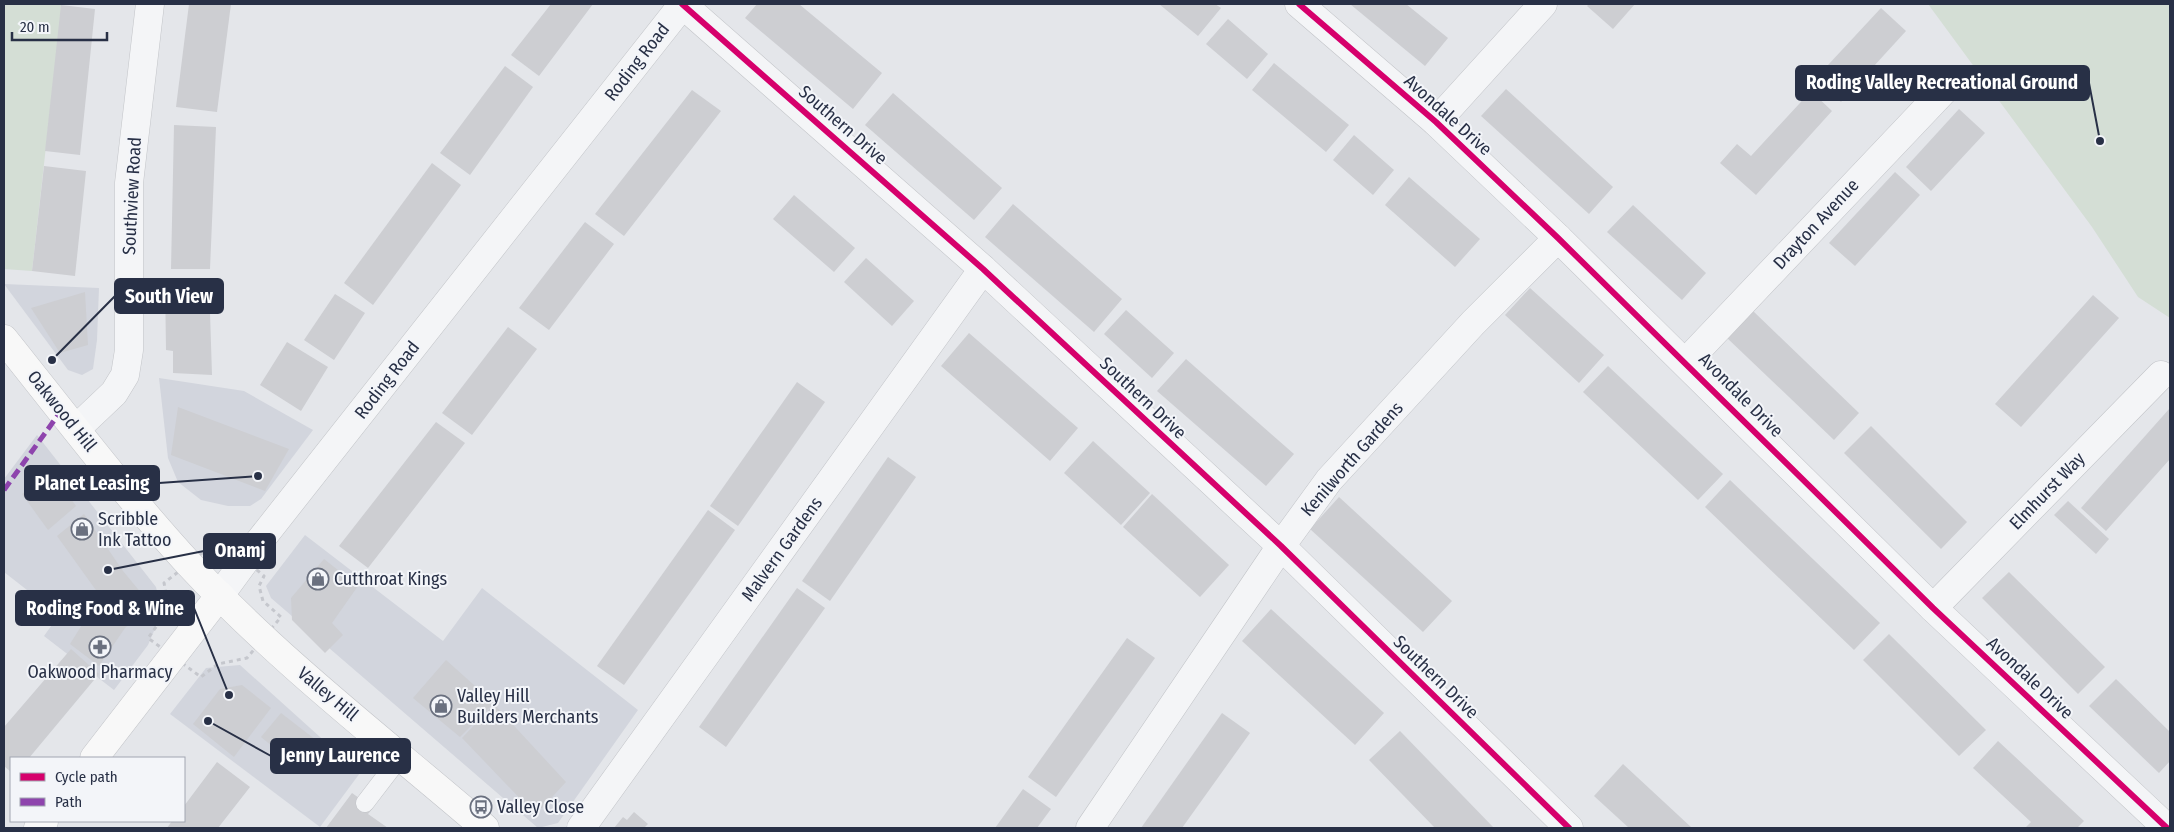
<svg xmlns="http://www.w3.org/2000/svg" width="2174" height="832" font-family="'Fira Sans Condensed',sans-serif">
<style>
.built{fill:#d2d5dd}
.green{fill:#d4ded5}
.building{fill:#cdced2}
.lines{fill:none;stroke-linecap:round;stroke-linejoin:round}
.lane-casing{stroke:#c2c4c8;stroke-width:19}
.street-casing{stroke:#c2c4c8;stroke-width:29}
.secondary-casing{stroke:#c2c4c8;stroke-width:29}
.path{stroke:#c5c7cd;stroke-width:3;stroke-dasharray:4 4;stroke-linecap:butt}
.lane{stroke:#f4f5f7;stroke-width:18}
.street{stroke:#f4f5f7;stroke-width:28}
.secondary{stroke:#f8f8f8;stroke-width:28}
.quiet{stroke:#8e44ad;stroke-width:5;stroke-dasharray:10 5;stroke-linecap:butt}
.cycleway-casing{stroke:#f3f5f9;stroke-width:9}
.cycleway{stroke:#d6006c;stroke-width:6}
.labels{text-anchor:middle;stroke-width:4;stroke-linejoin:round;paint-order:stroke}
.street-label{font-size:18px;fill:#283046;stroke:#f3f5f9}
.poi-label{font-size:18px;fill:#283046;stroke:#f3f5f9;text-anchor:start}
.leader{fill:none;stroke:#283046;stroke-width:2}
.callout-dot{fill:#283046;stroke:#f3f5f9;stroke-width:2}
.callout{fill:#283046;stroke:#283046;stroke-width:2}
.callout-label{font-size:19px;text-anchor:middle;font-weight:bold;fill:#fff}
</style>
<rect width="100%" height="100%" fill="#e4e6ea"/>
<g class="built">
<polygon points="4,284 99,288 97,340 93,369 82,375 68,370"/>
<polygon points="159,378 244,391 313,430 261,499 250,506 228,506 201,500 178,482 168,458"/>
<polygon points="37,435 156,587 162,612 148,645 114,690 44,636 59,615 4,572 4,479"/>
<polygon points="305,535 443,641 482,588 638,710 558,823 538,828 271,598 266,586"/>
<polygon points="240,665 360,773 320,827 170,714 206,668"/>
</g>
<g class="green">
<polygon points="4,4 62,4 32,271 4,269"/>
<polygon points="1928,4 2170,4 2170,318 2138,297 2092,227"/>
</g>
<g class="building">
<polygon points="189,4 231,4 217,112 176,107"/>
<polygon points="551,4 593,4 539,76 511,55"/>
<polygon points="757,4 799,4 882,73 853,109 745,18"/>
<polygon points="1159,4 1215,4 1221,8 1198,36"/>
<polygon points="1350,4 1406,4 1448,38 1425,66"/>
<polygon points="1589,4 1635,4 1613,29 1587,6"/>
<polygon points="61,5 95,9 80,155 45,151"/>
<polygon points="1881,8 1906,31 1841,102 1815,79"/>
<polygon points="1228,19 1268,54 1247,79 1206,44"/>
<polygon points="1274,63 1349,125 1326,152 1252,90"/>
<polygon points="505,66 533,87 470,175 440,153"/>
<polygon points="1506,89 1613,187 1589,214 1481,116"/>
<polygon points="692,90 721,111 624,236 595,214"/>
<polygon points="1811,91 1832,111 1756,195 1720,163 1737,144 1751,156"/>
<polygon points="893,93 1002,188 974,220 865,125"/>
<polygon points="1959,109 1985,133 1931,191 1906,167"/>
<polygon points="174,125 216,127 210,269 171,269"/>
<polygon points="1354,135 1394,170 1373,195 1333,160"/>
<polygon points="432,163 461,185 373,305 344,283"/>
<polygon points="44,166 86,171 75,276 32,271"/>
<polygon points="1895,172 1920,195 1855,266 1829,243"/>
<polygon points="1409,177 1480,239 1455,267 1385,205"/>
<polygon points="794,195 855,248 834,272 773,219"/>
<polygon points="1013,204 1122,299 1094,332 985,237"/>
<polygon points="1633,205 1706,273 1682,300 1607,232"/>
<polygon points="585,222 614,244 549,330 519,308"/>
<polygon points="866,258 914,301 892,326 844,282"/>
<polygon points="165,281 209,281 212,375 173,373 173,351 166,350"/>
<polygon points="1530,288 1604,355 1579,383 1505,315"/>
<polygon points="85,292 88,345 60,353 31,308"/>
<polygon points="335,294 365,313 334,360 304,340"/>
<polygon points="2093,295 2119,318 2021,427 1995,404"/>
<polygon points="1126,310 1174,353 1152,378 1104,334"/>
<polygon points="1752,310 1859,413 1834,440 1726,337"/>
<polygon points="508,327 537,349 472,435 442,413"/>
<polygon points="969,333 1078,428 1050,461 941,366"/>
<polygon points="287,342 328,367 301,411 260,385"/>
<polygon points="1186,359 1294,454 1266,486 1157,391"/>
<polygon points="1608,366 1723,474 1698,500 1583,392"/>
<polygon points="797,382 825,402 738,526 710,506"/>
<polygon points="178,407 289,449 265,491 171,455"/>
<polygon points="2170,408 2170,459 2106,531 2081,508"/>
<polygon points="436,422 465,443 368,568 339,546"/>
<polygon points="1871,426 1967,522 1941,549 1844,453"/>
<polygon points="1093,441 1150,493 1121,525 1064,473"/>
<polygon points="888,457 916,477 830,601 802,581"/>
<polygon points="51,471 76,506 48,530 22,494"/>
<polygon points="1730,480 1880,623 1854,650 1705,507"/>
<polygon points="1152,494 1229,565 1200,597 1123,527"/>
<polygon points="1339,497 1452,601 1423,632 1310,529"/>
<polygon points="2068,501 2109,539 2096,554 2054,515"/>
<polygon points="708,510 735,530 624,685 597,666"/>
<polygon points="84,514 123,571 142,594 143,611 125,628 99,666 70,644 95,604 98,593 57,536"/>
<polygon points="324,559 358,586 332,623 343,635 325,653 292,620 291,598"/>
<polygon points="2009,572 2105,667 2078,694 1982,598"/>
<polygon points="797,588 825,608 726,747 699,727"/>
<polygon points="1271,609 1384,713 1355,745 1242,641"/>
<polygon points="1889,634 1986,730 1959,756 1863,660"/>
<polygon points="1127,638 1155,658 1056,797 1028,777"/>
<polygon points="71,649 99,674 29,758 11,758 11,772 4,766 4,727"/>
<polygon points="446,660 494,703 460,737 413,698"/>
<polygon points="2116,679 2170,732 2170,761 2159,773 2089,706"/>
<polygon points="242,685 271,708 234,757 193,724 220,689"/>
<polygon points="494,704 566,782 542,808 529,808 462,738"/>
<polygon points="281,713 325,747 304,772 261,737"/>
<polygon points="1222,713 1250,733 1182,828 1141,828"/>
<polygon points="1400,731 1494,828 1435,828 1369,760"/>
<polygon points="1998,741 2084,821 2077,828 2025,828 2031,822 1973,768"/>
<polygon points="217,762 250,787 218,828 167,828 172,821 184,821 184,806"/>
<polygon points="1623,764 1692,828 1629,828 1594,796"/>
<polygon points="1023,789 1051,809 1037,828 995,828"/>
<polygon points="352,793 373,808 368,814 388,828 326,828"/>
<polygon points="634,812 648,824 644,828 614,828 623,817 627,820"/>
</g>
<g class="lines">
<g class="lane-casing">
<polyline id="lane" points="365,803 401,756"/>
</g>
<g class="street-casing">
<g id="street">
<polyline points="682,4 983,269 1281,546 1569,828"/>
<polyline points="1299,4 1436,122 1558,238 1933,608 2167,828"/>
<polyline points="1436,122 1543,4"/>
<polyline points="1686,362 1947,87"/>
<polyline points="76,429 114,393 125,375 129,350 129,183 150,4"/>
<polyline points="220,595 258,543 683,4"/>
<polyline points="1933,608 2161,375"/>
<polyline points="581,828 983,269"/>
<polyline points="1090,828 1281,546 1329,480 1473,323 1558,238"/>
</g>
</g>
<g class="secondary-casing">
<g id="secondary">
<path d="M4,339C64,414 123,492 189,564C279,661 385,742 485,828"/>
<polyline points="94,758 220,595"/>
<polyline points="38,828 44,821"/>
</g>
</g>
<path class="path" d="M220,539L264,576L259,586L263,601L281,617L247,658L218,664L201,677L148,638C164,616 170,610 164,583Z"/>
<use href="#lane" class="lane"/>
<use href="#street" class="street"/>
<use href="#secondary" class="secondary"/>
<polyline class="quiet" points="4,490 61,411"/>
<g class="cycleway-casing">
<g id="cycleway">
<polyline points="682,4 983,269 1281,546 1569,828"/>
<polyline points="1299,4 1436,122 1558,238 1933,608 2167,828"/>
</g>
</g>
<use href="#cycleway" class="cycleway"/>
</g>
<defs>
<g id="shop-ring" transform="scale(1.125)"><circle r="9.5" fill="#f3f5f9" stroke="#6a707f" stroke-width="1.5"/><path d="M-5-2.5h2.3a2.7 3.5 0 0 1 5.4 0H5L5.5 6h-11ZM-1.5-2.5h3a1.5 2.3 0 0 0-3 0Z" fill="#6a707f"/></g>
<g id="pharmacy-ring" transform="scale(1.125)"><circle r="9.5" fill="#f3f5f9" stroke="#6a707f" stroke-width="1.5"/><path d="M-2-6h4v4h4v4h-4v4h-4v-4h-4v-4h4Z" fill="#6a707f"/></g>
<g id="bus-ring" transform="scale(1.125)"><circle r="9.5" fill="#f3f5f9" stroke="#6a707f" stroke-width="1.5"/><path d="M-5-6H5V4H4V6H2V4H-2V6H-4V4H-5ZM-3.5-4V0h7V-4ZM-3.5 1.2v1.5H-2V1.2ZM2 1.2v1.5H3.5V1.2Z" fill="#6a707f"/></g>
</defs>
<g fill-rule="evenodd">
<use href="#shop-ring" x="82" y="529"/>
<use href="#shop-ring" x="318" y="579"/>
<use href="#pharmacy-ring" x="100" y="647"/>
<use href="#shop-ring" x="441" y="706"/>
<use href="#bus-ring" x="481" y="807"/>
</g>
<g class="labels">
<g class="street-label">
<text transform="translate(637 62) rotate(-52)" y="6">Roding Road</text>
<text transform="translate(1448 115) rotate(42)" y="6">Avondale Drive</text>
<text transform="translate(843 125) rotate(41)" y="6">Southern Drive</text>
<text transform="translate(132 196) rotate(-87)" y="6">Southview Road</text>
<text transform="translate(1816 224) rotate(-47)" y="6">Drayton Avenue</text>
<text transform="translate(387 380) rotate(-52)" y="6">Roding Road</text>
<text transform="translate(1741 395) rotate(45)" y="6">Avondale Drive</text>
<text transform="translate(1143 398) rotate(43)" y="6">Southern Drive</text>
<text transform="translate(62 411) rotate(51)" y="6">Oakwood Hill</text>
<text transform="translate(1352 459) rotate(-49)" y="6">Kenilworth Gardens</text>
<text transform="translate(2047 491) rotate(-46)" y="6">Elmhurst Way</text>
<text transform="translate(782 549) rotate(-54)" y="6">Malvern Gardens</text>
<text transform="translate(1436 677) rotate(44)" y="6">Southern Drive</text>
<text transform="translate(2030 678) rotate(43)" y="6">Avondale Drive</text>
<text transform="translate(328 694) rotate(40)" y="6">Valley Hill</text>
</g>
<g class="poi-label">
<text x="98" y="525">Scribble<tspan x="98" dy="21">Ink Tattoo</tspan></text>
<text x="334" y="585">Cutthroat Kings</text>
<text x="100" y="678" text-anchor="middle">Oakwood Pharmacy</text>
<text x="457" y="702">Valley Hill<tspan x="457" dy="21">Builders Merchants</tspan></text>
<text x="497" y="813">Valley Close</text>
</g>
</g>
<path class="leader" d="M2100 141L2089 83M52 360L115 296M258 476L159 483M108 570L204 551M229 695L194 608M208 721L271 756"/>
<g class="callout-dot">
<circle cx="2100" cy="141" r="5"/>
<circle cx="52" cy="360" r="5"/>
<circle cx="258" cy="476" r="5"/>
<circle cx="108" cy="570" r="5"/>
<circle cx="229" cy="695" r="5"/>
<circle cx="208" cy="721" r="5"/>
</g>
<g class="callout">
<rect x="1796" y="66" width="293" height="34" rx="5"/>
<rect x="115" y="279" width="108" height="34" rx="5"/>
<rect x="25" y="466" width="134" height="34" rx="5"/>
<rect x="204" y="534" width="71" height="34" rx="5"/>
<rect x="16" y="591" width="178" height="34" rx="5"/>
<rect x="271" y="739" width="139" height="34" rx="5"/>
</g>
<g class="callout-label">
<text x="1942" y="89">Roding Valley Recreational Ground</text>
<text x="169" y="303">South View</text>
<text x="92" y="490">Planet Leasing</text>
<text x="240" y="557">Onamj</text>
<text x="105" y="615">Roding Food &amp; Wine</text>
<text x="340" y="762">Jenny Laurence</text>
</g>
<rect width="2174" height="832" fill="none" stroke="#283046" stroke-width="10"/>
<rect x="10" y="757" width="175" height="65" fill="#f3f5f9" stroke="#a2a6b1"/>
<rect x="20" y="773" width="25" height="8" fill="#d6006c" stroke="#a2a6b1"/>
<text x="55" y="782" font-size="15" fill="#283046">Cycle path</text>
<rect x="20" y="798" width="25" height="8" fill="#8e44ad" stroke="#a2a6b1"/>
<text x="55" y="807" font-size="15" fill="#283046">Path</text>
<path d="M12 32v8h95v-8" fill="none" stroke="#283046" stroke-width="2.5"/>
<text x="20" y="32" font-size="15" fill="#283046" stroke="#f3f5f9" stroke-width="4" paint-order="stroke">20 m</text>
</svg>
